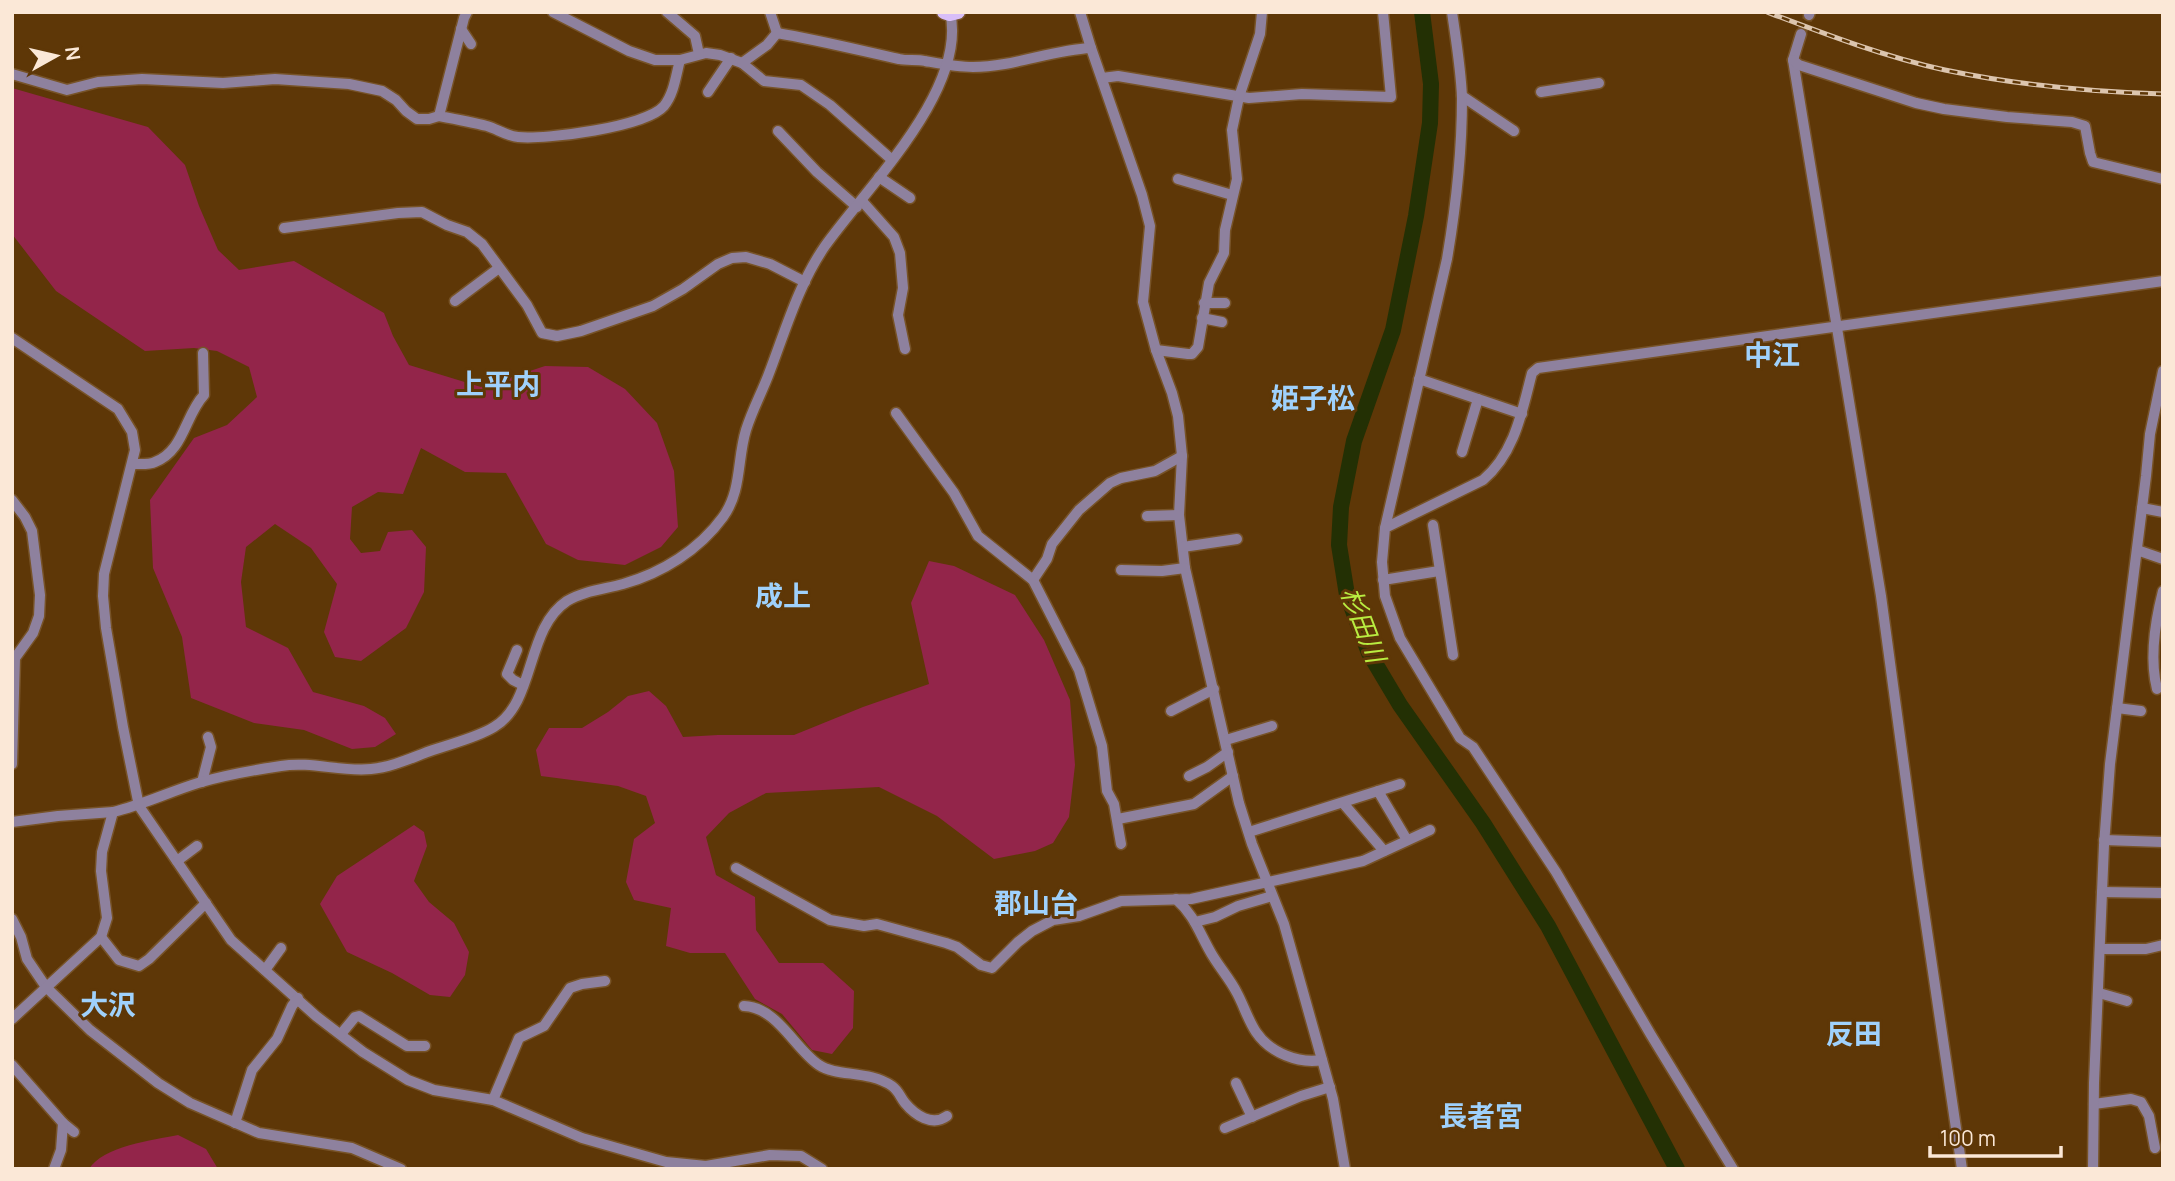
<svg xmlns="http://www.w3.org/2000/svg" width="2175" height="1181" font-family="Manrope,'Noto Sans JP',sans-serif">
<style>
.green{fill:#93254a}
.lines{fill:none;stroke-linecap:round;stroke-linejoin:round}
.river{stroke:#233004;stroke-width:16}
.minor-tunnel{stroke:#765226;stroke-width:10;stroke-dasharray:10 5;stroke-linecap:butt}
.minor-casing{stroke:#775328;stroke-width:13}
.major-casing{stroke:#775328;stroke-width:17}
.minor{stroke:#8e819e;stroke-width:10}
.major{stroke:#d8bef8;stroke-width:14}
.rail-casing{stroke:#dcc5ae;stroke-width:5}
.rail{stroke:#5e3707;stroke-width:2.5;stroke-dasharray:8;stroke-linecap:butt}
.labels{text-anchor:middle;stroke-width:6;stroke-linejoin:round;paint-order:stroke}
.water-label{font-size:26px;font-style:italic;fill:#b9ed41;stroke:#5e3707}
.quarter-label{font-size:28px;font-weight:bold;fill:#9fd1fc;stroke:#5e3707}
</style>
<rect width="100%" height="100%" fill="#5e3707"/>
<g class="green">
<polygon points="12,88 148,127 185,165 199,206 218,250 239,270 294,261 384,313 393,336 409,365 481,387 545,366 588,367 625,389 657,423 674,471 678,527 661,547 625,565 578,560 546,544 506,473 465,472 421,448 403,494 378,492 352,507 350,539 361,553 380,551 388,532 412,530 426,547 424,592 406,628 361,661 335,657 324,632 337,584 311,548 275,524 246,547 241,582 246,627 288,648 313,692 364,706 385,718 396,734 375,747 352,749 304,730 254,723 191,698 182,637 153,568 150,500 194,438 227,425 257,397 249,367 217,351 194,348 145,351 56,291 12,234"/>
<polygon points="929,561 954,566 1015,595 1044,640 1070,700 1075,765 1069,817 1053,843 1035,851 994,859 937,816 879,787 766,793 729,813 706,837 716,875 755,897 756,930 779,963 823,963 854,991 853,1028 832,1054 812,1050 782,1014 755,999 725,953 690,953 666,946 671,908 634,900 626,882 634,839 655,823 646,796 618,786 541,776 536,750 549,728 582,728 608,712 628,696 649,691 666,706 683,737 718,735 794,735 863,707 929,684 911,603"/>
<polygon points="414,825 424,832 427,846 414,881 429,902 454,923 469,952 465,975 450,997 430,995 392,973 347,952 320,904 337,876"/>
<path d="M178,1135L206,1149L218,1169H89C103,1146 153,1140 178,1135Z"/>
</g>
<g class="lines">
<polyline class="river" points="1422,12 1431,84 1430,123 1416,216 1393,330 1354,441 1341,507 1339,545 1347,595 1369,653 1400,705 1483,823 1548,926 1677,1169"/>
<polyline class="minor-tunnel" points="1801,34 1809,15"/>
<g class="minor-casing">
<g id="minor">
<path d="M467,12L464,18L439,116C455,119 471,122 487,126C497,129 507,136 518,137C545,140 646,127 664,106C674,94 676,75 680,60"/>
<polyline points="553,12 629,51 655,60 680,60 706,53 720,55 742,63 764,81 801,85 830,105 891,159"/>
<polyline points="667,12 695,36 699,54"/>
<polyline points="770,12 777,33"/>
<polyline points="1080,12 1091,48 1142,195 1150,226 1143,302 1156,350 1172,393 1178,416 1182,456 1179,515 1185,568 1239,803 1252,844 1284,924 1333,1099 1345,1169"/>
<polyline points="1809,15 1810,12"/>
<polyline points="461,29 471,44"/>
<polyline points="1801,34 1793,60 1881,596 1918,870 1962,1169"/>
<polyline points="1793,60 1799,65 1916,103 1944,109 2007,117 2072,122 2085,126 2090,153 2093,162 2163,179"/>
<path d="M742,63L767,45L777,33C818,40 858,50 899,59C907,61 917,59 925,61C942,64 957,67 973,67C1013,67 1051,50 1091,48"/>
<polyline points="12,74 67,90 98,82 142,79 223,83 275,79 349,84 382,91 396,100 406,111 417,119 429,119 439,116"/>
<polyline points="1102,78 1118,76 1249,98 1302,94 1391,97 1383,12"/>
<polyline points="708,92 731,58"/>
<polyline points="1541,92 1599,83"/>
<polyline points="1462,96 1514,131"/>
<polyline points="778,131 817,172 857,207"/>
<polyline points="879,177 910,198"/>
<polyline points="1178,179 1232,195"/>
<polyline points="862,201 894,237 900,253 903,288 898,315 905,349"/>
<polyline points="284,228 398,213 422,212 447,225 467,232 482,244 527,305 542,333 557,336 581,331 653,306 683,289 718,264 732,258 746,257 770,264 805,282"/>
<polyline points="455,301 499,268"/>
<polyline points="1204,303 1225,303"/>
<polyline points="1202,318 1222,322"/>
<polyline points="12,338 118,409 132,432 135,450 104,574 103,596 106,628 123,727 139,806 231,940 316,1016 363,1052 408,1080 434,1090 493,1100 582,1138 666,1162 706,1166 770,1155 801,1156 822,1169"/>
<polyline points="1156,350 1188,354 1192,354 1198,347 1209,283 1224,253 1225,230 1237,179 1232,130 1239,97 1260,34 1262,12"/>
<polyline points="1419,379 1522,414"/>
<polyline points="896,413 954,493 978,536 1033,580 1079,670 1102,746 1107,791 1114,804 1121,844"/>
<polyline points="1462,452 1478,399"/>
<path d="M133,464C139,464 149,465 155,462C184,451 185,415 204,395L203,353"/>
<polyline points="12,500 25,517 32,531 40,595 39,616 33,633 15,658 12,764"/>
<polyline points="2142,508 2163,512"/>
<polyline points="1147,516 1179,515"/>
<polyline points="1433,525 1453,655"/>
<path d="M1385,528L1447,259C1456,206 1462,152 1462,98C1461,70 1456,40 1452,12"/>
<polyline points="1183,547 1237,539"/>
<polyline points="2137,550 2163,559"/>
<polyline points="1121,570 1162,571 1185,568"/>
<polyline points="1033,580 1047,559 1052,544 1079,510 1110,483 1121,478 1155,471 1182,456"/>
<polyline points="1383,580 1439,571"/>
<polyline points="517,650 507,674 513,680 523,685"/>
<path d="M2157,689C2149,657 2155,622 2163,591"/>
<polyline points="2117,708 2141,711"/>
<polyline points="1171,711 1214,689"/>
<polyline points="1226,740 1272,726"/>
<polyline points="1189,776 1207,767 1228,752"/>
<polyline points="202,782 211,747 208,737"/>
<polyline points="1378,791 1407,840"/>
<polyline points="1343,803 1384,851"/>
<polyline points="1118,819 1194,804 1233,776"/>
<polyline points="12,822 58,816 113,812"/>
<polyline points="1249,832 1400,784"/>
<polyline points="2104,840 2163,842"/>
<polyline points="177,861 197,846"/>
<polyline points="736,868 830,920 864,926 877,924 946,943 957,947 981,965 992,968 1018,942 1032,931 1053,920 1079,916 1121,901 1191,899 1363,861 1430,830"/>
<polyline points="2102,892 2163,893"/>
<path d="M1176,899C1194,915 1199,932 1211,953C1219,967 1230,979 1237,993C1244,1006 1248,1020 1256,1032C1270,1053 1299,1064 1322,1060"/>
<polyline points="12,919 21,937 27,959 46,987 90,1030 158,1083 190,1103 259,1133 352,1148 401,1169"/>
<polyline points="1195,922 1215,917 1238,906 1272,896"/>
<polyline points="101,937 119,960 139,966 149,959 206,903"/>
<polyline points="2100,949 2146,949 2163,945"/>
<polyline points="265,970 281,948"/>
<polyline points="2099,993 2127,1001"/>
<path d="M744,1006C777,1007 795,1049 819,1065C837,1077 869,1070 892,1086C899,1091 900,1097 905,1103C915,1115 932,1127 947,1116"/>
<path d="M12,1019L101,937L107,918L101,871L102,852L113,812C142,805 169,792 198,783C225,775 254,770 281,766C311,761 341,772 371,769C393,767 413,757 433,750C453,743 476,738 494,727C536,702 525,629 567,601C583,591 605,589 623,584C662,573 699,550 723,517C742,491 737,459 746,430C752,411 761,394 768,376C785,332 798,285 825,246C867,187 968,89 950,12"/>
<polyline points="341,1034 355,1017 359,1016 407,1046 425,1046"/>
<polyline points="12,1065 63,1123 74,1132"/>
<polyline points="1236,1083 1252,1117"/>
<polyline points="493,1100 519,1038 544,1026 570,988 582,984 605,981"/>
<polyline points="2094,1104 2131,1099 2141,1102 2149,1116 2155,1148"/>
<polyline points="235,1123 252,1070 277,1039 292,1006 298,998"/>
<polyline points="1225,1128 1301,1096 1330,1087"/>
<polyline points="54,1169 61,1150 63,1123"/>
<path d="M1733,1169L1651,1035L1556,872L1473,747L1460,738L1400,638L1385,596L1382,562L1385,528L1483,480C1515,453 1522,411 1532,373L1538,368L2163,281"/>
<polyline points="2093,1169 2094,1083 2104,845 2110,764 2146,476 2150,434 2163,371"/>
</g>
</g>
<g class="major-casing">
<polyline id="major" points="944,12 950,14 958,12"/>
</g>
<use href="#minor" class="minor"/>
<use href="#major" class="major"/>
<g class="rail-casing">
<path id="rail" d="M1767,12C1825,34 1885,57 1945,70C2017,85 2090,92 2163,94"/>
</g>
<use href="#rail" class="rail"/>
</g>
<g class="labels">
<g class="water-label">
<text transform="translate(1363 625) rotate(69)" y="9">杉田川</text>
</g>
<g class="quarter-label">
<text x="1772" y="365">中江</text>
<text x="498" y="394">上平内</text>
<text x="1313" y="408">姫子松</text>
<text x="783" y="606">成上</text>
<text x="1036" y="913">郡山台</text>
<text x="108" y="1015">大沢</text>
<text x="1854" y="1044">反田</text>
<text x="1481" y="1126">長者宮</text>
</g>
</g>
<rect width="2175" height="1181" fill="none" stroke="#fbe8d7" stroke-width="28"/>
<g transform="translate(56 56) rotate(82)" stroke="#5e3707" stroke-width="5" paint-order="stroke">
<path d="M0-5L12 26L0 18L-12 26Z" fill="#fbe8d7"/>
<text y="-10" font-size="19" font-weight="bold" text-anchor="middle" fill="#fbe8d7">N</text>
</g>
<path d="M1930 1146v10h131v-10" fill="none" stroke="#fbe8d7" stroke-width="3.5"/>
<text x="1940" y="1146" font-size="21" fill="#fbe8d7" stroke="#5e3707" stroke-width="5" paint-order="stroke">100 m</text>
</svg>
